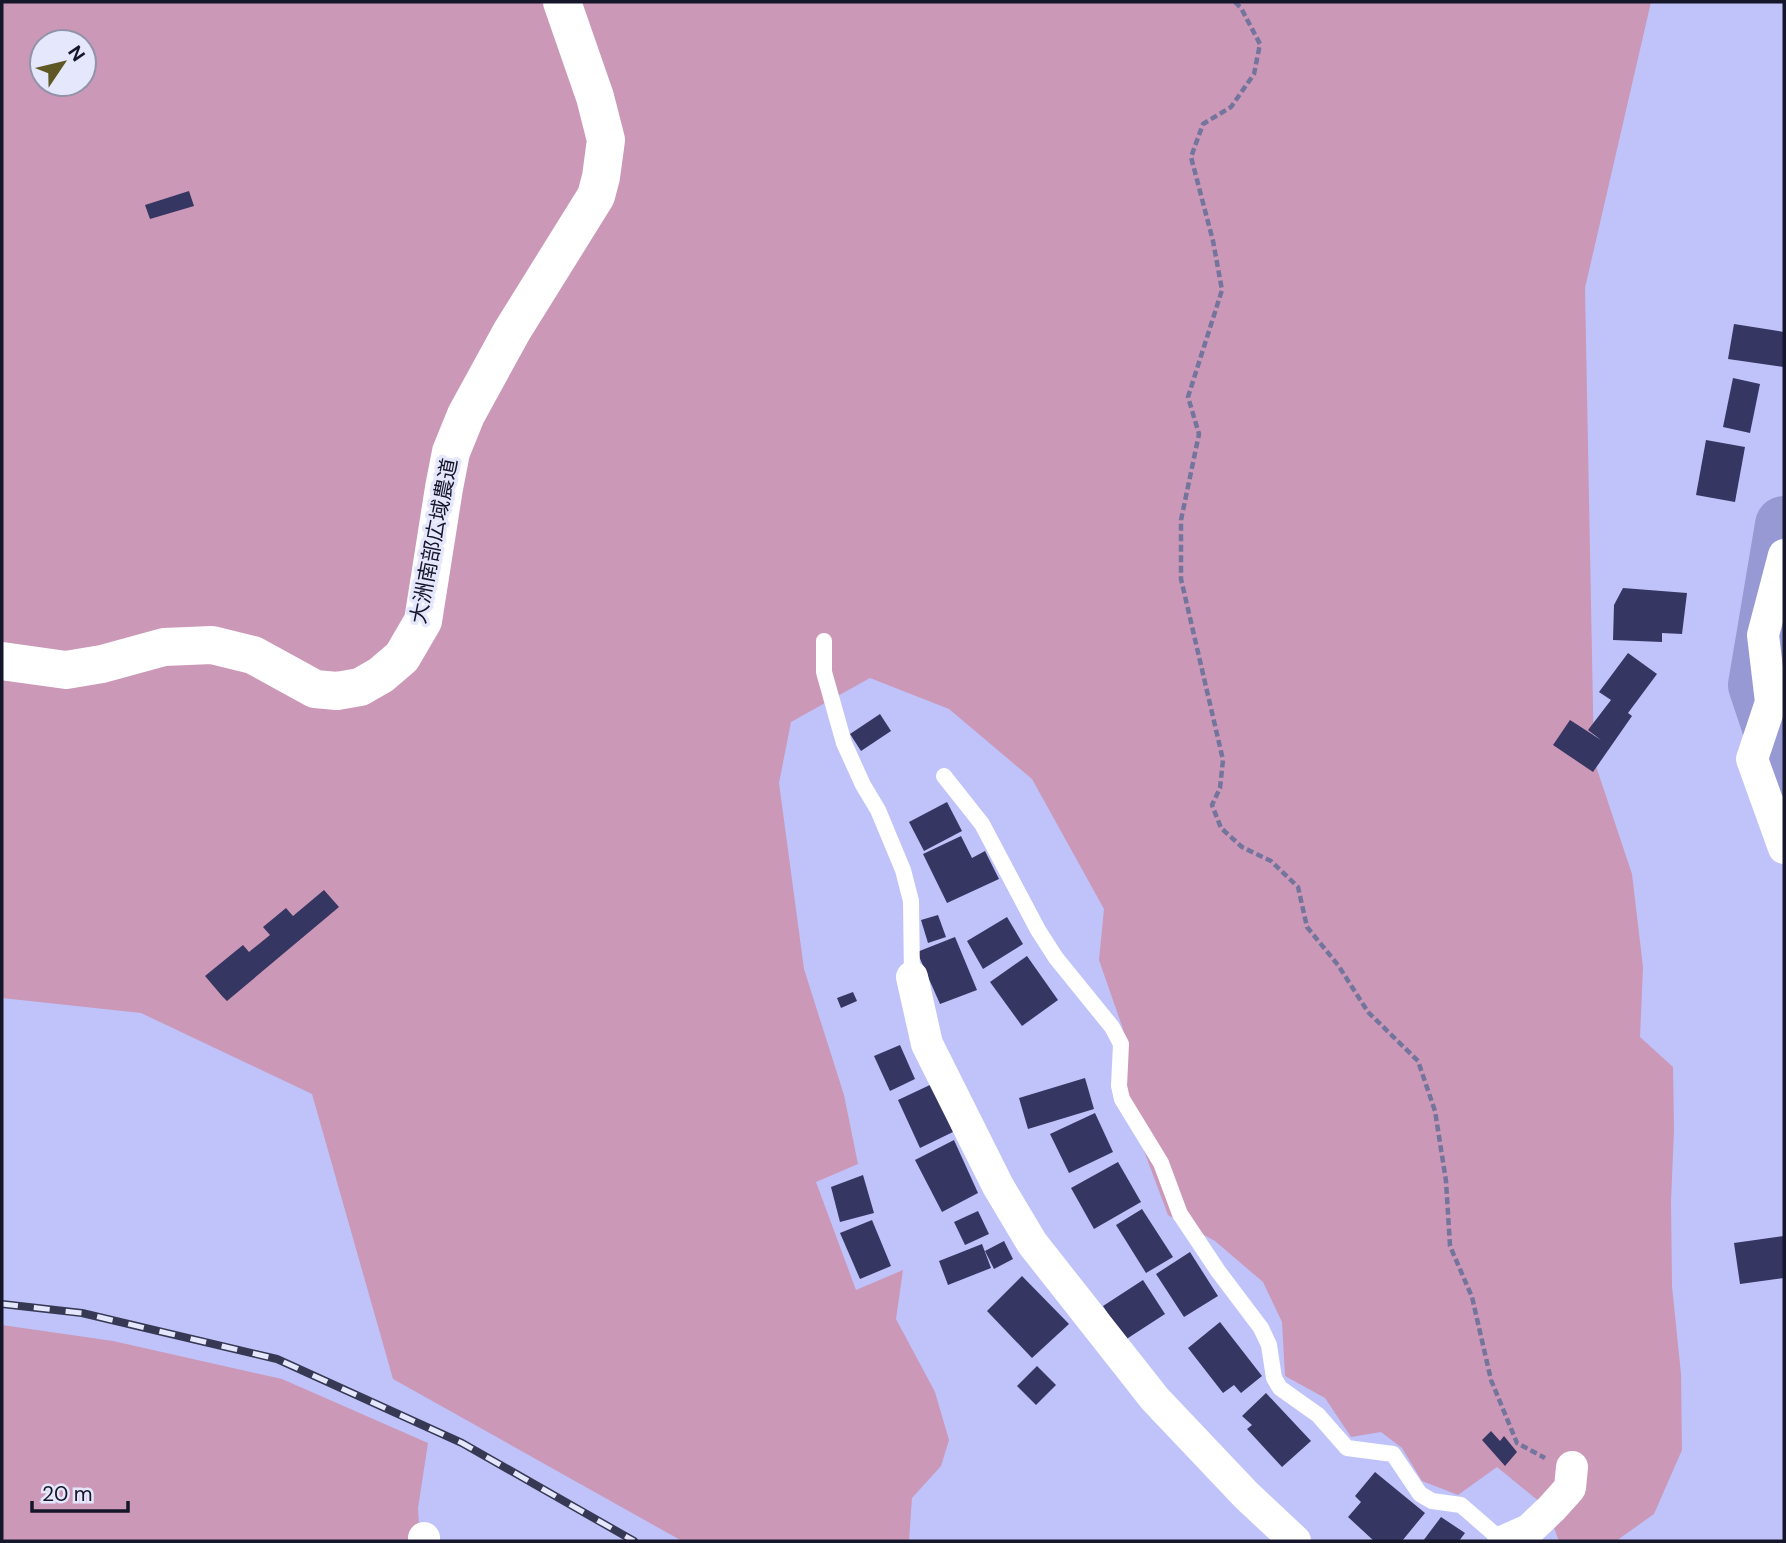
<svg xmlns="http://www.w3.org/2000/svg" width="1786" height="1543" font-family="'DM Sans','Noto Sans JP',sans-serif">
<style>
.green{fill:#cb98b8;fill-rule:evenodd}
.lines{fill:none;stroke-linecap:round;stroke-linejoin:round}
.river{stroke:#9699d4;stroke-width:58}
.building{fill:#363662}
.path{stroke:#73759c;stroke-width:4.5;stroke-dasharray:7 3.5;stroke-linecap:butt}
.service{stroke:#fff;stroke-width:16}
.minor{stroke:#fff;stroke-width:32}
.tertiary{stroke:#fff;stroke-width:38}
.rail-casing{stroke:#373853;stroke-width:8}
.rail{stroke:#e5e7fd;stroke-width:5;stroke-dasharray:16;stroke-linecap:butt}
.labels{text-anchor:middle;stroke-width:7;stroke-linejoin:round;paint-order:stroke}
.street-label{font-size:21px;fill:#16162a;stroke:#e5e7fd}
</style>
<rect width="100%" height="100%" fill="#bfc3f9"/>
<g class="green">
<path d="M2,2H1651L1585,288L1594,760L1632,874L1643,967L1640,1037L1673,1067L1674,1130L1671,1201L1672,1286L1681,1374L1682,1450L1654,1514L1616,1541H1559L1546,1507L1497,1467L1458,1495L1422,1481L1402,1448L1381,1432L1351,1437L1325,1398L1285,1376L1282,1322L1263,1282L1215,1241L1168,1215L1128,1108L1123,1029L1099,960L1104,909L1032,779L949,709L870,678L791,722L779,783L804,969L844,1095L858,1164L816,1182L856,1290L903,1270L896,1319L935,1392L949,1440L941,1466L912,1498L909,1541H682L393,1379L312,1094L141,1013L2,998ZM42,42H84V84H42Z"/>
<polygon points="2,1325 113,1341 282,1379 428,1443 418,1508 420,1541 2,1541"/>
</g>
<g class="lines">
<polyline class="river" points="1784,525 1757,685 1784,766"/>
</g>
<g class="building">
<polygon points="189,191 194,206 150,219 145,205"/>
<polygon points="1734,324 1784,332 1784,367 1728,359"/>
<polygon points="1733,378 1760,384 1750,433 1723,427"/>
<polygon points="1706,440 1745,447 1735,502 1696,495"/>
<polygon points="1623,588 1687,593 1682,634 1662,633 1662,642 1613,640 1614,605"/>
<polygon points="1628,653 1657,674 1628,713 1632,716 1593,772 1553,745 1570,720 1601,740 1588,730 1611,700 1599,692"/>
<polygon points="880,714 891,731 861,751 850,734"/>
<polygon points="947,802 962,831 924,851 909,822"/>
<polygon points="961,836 972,858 985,851 999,879 947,903 923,854"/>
<polygon points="324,890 339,907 227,1001 222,996 205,976 243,945 249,952 270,935 263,927 286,908 293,916"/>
<polygon points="938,915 946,937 928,943 921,920"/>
<polygon points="1007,917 1023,944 983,969 967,941"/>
<polygon points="955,937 977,990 940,1004 917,952"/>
<polygon points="1027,956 1058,1000 1022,1026 990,982"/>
<polygon points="853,992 857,1001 841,1008 837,998"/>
<polygon points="900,1045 915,1079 890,1091 874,1056"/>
<polygon points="1085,1078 1094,1109 1028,1129 1019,1098"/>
<polygon points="932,1084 953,1132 920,1148 898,1100"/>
<polygon points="1095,1113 1113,1152 1069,1173 1050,1134"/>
<polygon points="954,1140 978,1193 942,1212 915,1160"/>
<polygon points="1118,1162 1141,1202 1094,1229 1071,1188"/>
<polygon points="863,1175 874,1213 840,1222 831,1187"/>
<polygon points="1142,1209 1173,1257 1146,1273 1116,1225"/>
<polygon points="978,1211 989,1234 965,1245 954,1222"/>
<polygon points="872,1220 891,1266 860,1279 840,1233"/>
<polygon points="1784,1236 1784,1278 1740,1284 1734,1243"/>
<polygon points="1004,1241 1013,1259 994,1269 985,1251"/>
<polygon points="982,1244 991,1268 948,1285 939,1261"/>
<polygon points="1190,1252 1218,1296 1184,1317 1156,1274"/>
<polygon points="1022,1276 1069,1324 1032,1358 987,1311"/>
<polygon points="1143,1280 1165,1314 1125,1340 1103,1306"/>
<polygon points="1220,1322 1262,1376 1241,1393 1234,1385 1223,1393 1188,1348"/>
<polygon points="1037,1366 1056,1385 1036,1405 1017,1386"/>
<polygon points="1266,1393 1311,1441 1282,1467 1247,1429 1252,1425 1242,1416"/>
<polygon points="1491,1431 1500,1441 1504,1436 1517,1452 1505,1466 1482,1440"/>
<polygon points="1375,1472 1425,1513 1402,1541 1374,1541 1348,1517 1361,1502 1355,1496"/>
<polygon points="1441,1517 1465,1533 1459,1541 1423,1541"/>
</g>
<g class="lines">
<polyline class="path" points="1235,2 1241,8 1260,44 1254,74 1231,107 1203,124 1191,157 1213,241 1222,290 1188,397 1199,434 1181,520 1181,579 1223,760 1220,788 1212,805 1221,828 1242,847 1271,861 1298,887 1307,927 1338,965 1368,1012 1418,1061 1435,1111 1446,1181 1450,1246 1472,1297 1491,1380 1517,1443 1545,1458"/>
<g class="service">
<polyline points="824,641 824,672 844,743 863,785 878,810 903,870 911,901 912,977"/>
<polyline points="944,776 982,824 1038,930 1056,958 1112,1027 1121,1044 1119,1086 1122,1099 1161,1163 1180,1214 1218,1271 1261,1328 1269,1345 1274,1378 1280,1388 1318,1415 1347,1448 1393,1454 1420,1494 1432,1501 1461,1505 1492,1532 1500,1541"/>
</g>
<g class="minor">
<polyline points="1784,555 1763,635 1771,702 1752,759 1784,848"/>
<polyline points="912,977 927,1044 998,1186 1032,1243 1155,1399 1246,1495 1295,1541"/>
<polyline points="424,1538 424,1541"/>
<polyline points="1504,1541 1529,1530 1552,1508 1570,1488 1572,1467"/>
</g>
<polyline class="tertiary" points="2,661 66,670 102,664 164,647 212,645 253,655 315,689 337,691 360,687 381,675 402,657 423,621 444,488 451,452 466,415 512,331 596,196 601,177 606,140 595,97 562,2"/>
<g class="rail-casing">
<polyline id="rail" points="2,1304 82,1313 277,1359 462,1443 634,1541"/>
</g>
<use href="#rail" class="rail"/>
</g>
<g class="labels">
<g class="street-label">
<text transform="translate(434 541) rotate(-79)" y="7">大洲南部広域農道</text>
</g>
</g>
<rect width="1786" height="1543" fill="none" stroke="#16162a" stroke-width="7"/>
<g transform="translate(63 63) rotate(55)"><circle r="33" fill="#e5e7fd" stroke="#9293a9" stroke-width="2"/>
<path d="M0-5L12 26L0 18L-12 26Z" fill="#5f5825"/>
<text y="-10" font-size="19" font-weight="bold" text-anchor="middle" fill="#16162a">N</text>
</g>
<path d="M32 1501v10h96v-10" fill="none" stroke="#16162a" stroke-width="3.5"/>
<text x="42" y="1501" font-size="21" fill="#16162a" stroke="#e5e7fd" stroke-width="5" paint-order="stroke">20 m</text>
</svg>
